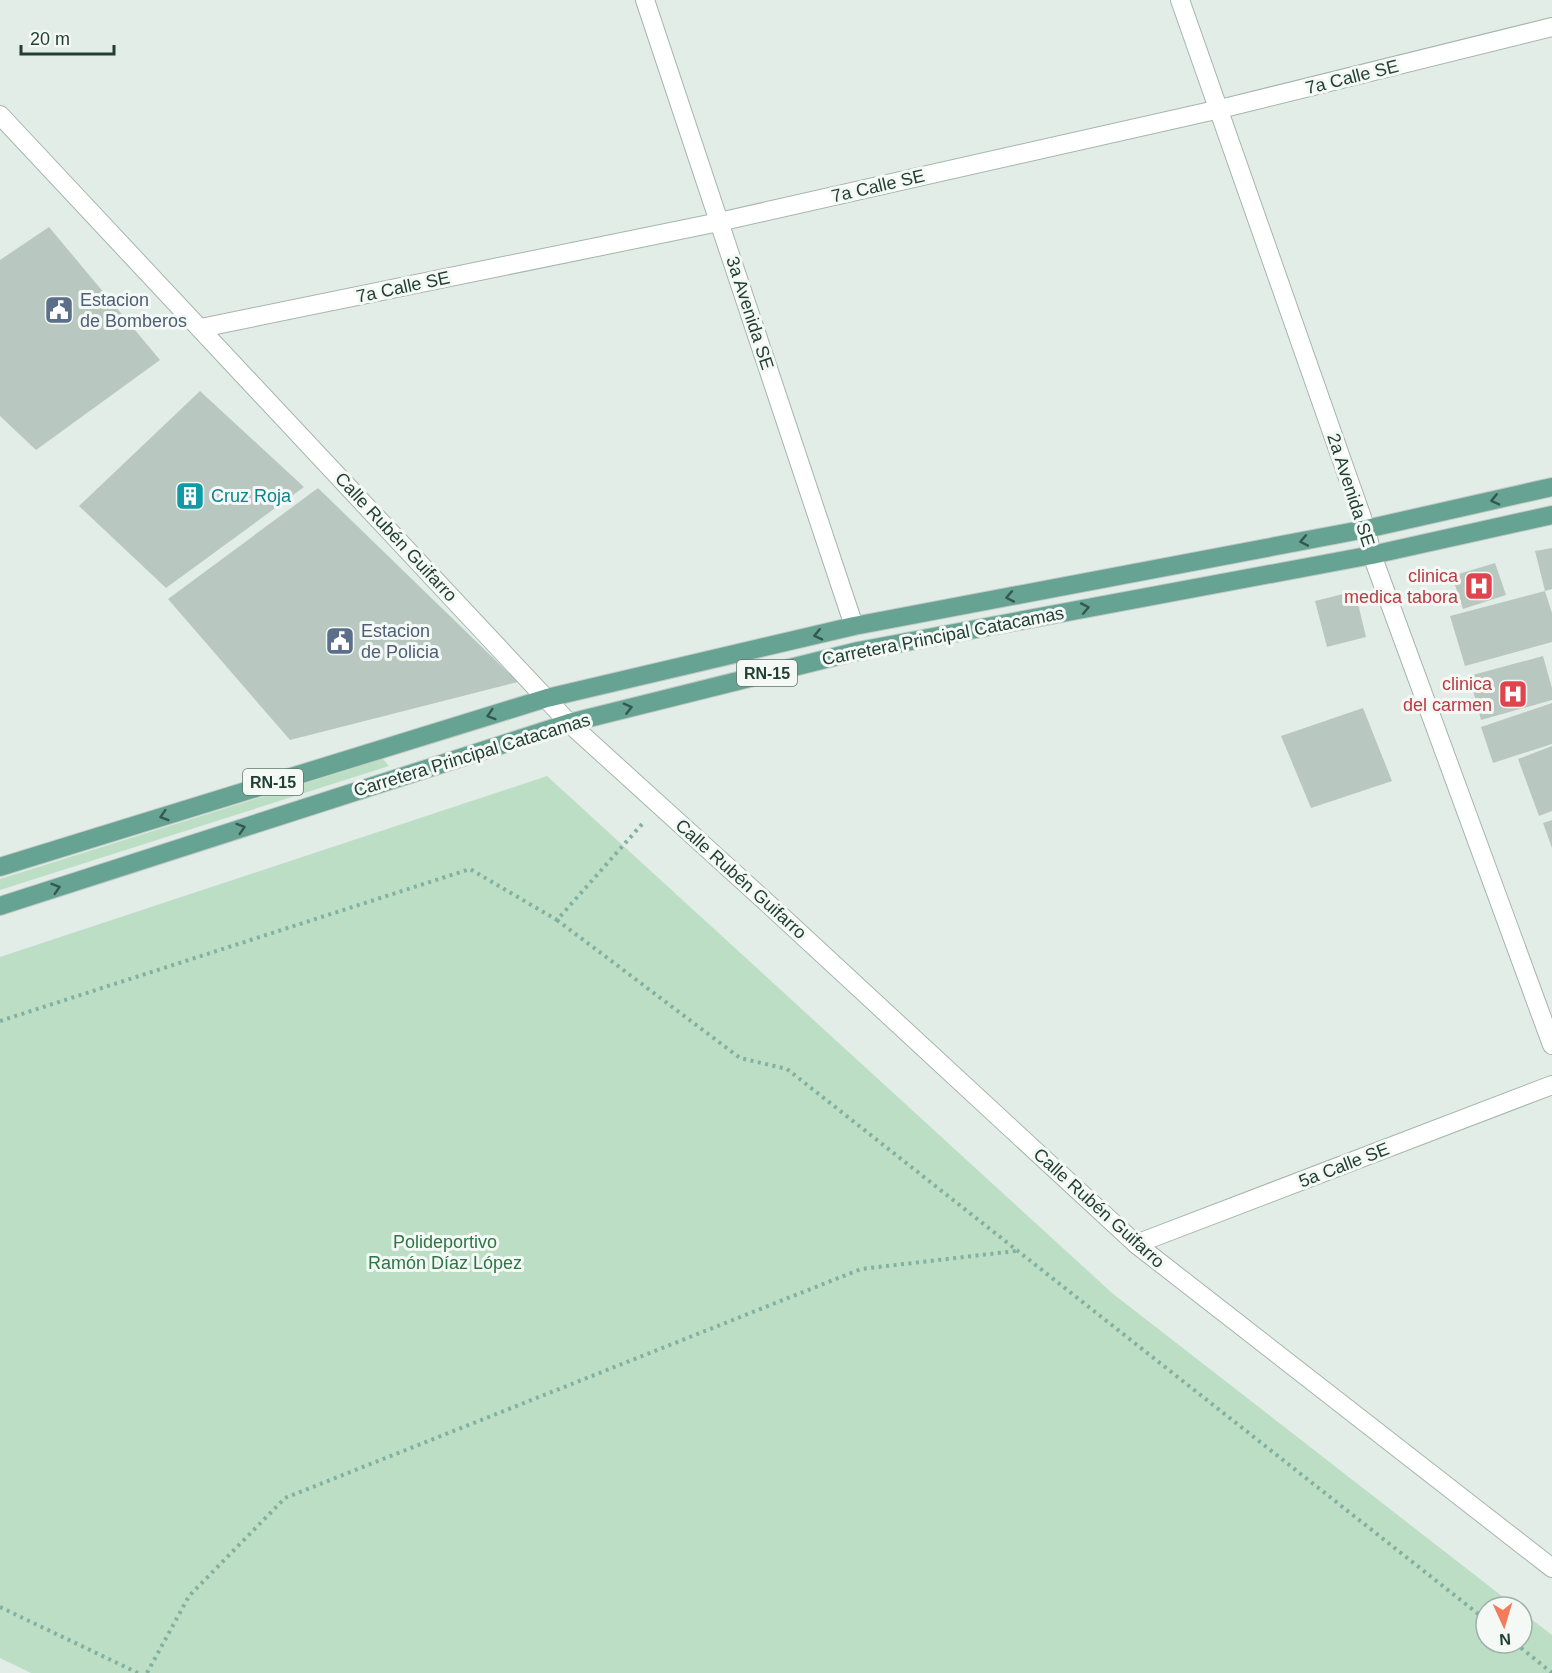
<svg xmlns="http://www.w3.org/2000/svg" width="1552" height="1673" font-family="Helvetica,sans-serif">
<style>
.green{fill:#bcdec4}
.building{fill:#b8c8c1}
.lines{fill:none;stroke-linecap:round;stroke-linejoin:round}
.minor-casing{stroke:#a5b5af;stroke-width:20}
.major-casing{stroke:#c1c9c7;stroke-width:20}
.path{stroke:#83b1a1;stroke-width:4;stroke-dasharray:3 4.5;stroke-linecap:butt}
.minor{stroke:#fff;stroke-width:18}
.major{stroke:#67a392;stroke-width:18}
.oneway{stroke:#33584d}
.labels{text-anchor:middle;stroke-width:6;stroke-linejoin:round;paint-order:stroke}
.shield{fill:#f4f9f6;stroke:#617770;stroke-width:1.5}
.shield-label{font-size:16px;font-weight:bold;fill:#223f36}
.street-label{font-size:18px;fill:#223f36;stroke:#f4f9f6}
.service-label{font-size:18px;fill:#4e5e75;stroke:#f4f9f6;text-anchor:start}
.culture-label{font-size:18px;fill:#0d838f;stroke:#f4f9f6;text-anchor:start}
.health-label{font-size:18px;fill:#be3a42;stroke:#f4f9f6;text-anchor:end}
.park-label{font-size:18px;fill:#2c7646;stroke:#f4f9f6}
</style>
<rect width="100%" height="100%" fill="#e3ede8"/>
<g class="green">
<polygon points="383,759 389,766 0,890 0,879"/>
<polygon points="547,776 1112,1293 1516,1607 1486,1607 1486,1643 1522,1643 1522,1612 1552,1635 1552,1673 31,1673 0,1658 0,957"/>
</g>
<g class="building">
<polygon points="49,227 160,360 36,450 0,416 0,260"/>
<polygon points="200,391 304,487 166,588 79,506"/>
<polygon points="318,488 518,682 290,740 168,599"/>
<polygon points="1552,548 1552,589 1545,591 1535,551"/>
<polygon points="1495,563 1506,595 1463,609 1452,576"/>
<polygon points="1355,591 1366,637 1327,647 1315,601"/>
<polygon points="1545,591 1552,613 1552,642 1465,666 1450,616"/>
<polygon points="1543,656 1552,688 1552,700 1481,720 1469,676"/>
<polygon points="1552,703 1552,744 1493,763 1481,727"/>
<polygon points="1363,708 1392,781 1311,808 1281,736"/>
<polygon points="1552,746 1552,811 1539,816 1518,759"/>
<polygon points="1552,820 1552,848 1543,823"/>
</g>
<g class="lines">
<g class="minor-casing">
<g id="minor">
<polyline points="645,0 854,626"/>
<polyline points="1180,0 1366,529 1372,555 1552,1045"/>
<polyline points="0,115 569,723 764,900 1136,1244 1552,1568"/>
<polyline points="201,328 719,222 1220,109 1552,27"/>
<polyline points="1136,1244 1552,1085"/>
</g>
</g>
<g class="major-casing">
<g id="major">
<polyline points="0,867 547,698 854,626 1366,529 1552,487"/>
<polyline points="0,906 569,723 858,651 1372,555 1552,515"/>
</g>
</g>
<g class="path">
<polyline points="557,920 740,1058 787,1069 1486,1620"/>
<polyline points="0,1021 470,869 557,920 643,823"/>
<polyline points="0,1607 138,1673"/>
<polyline points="1515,1643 1552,1673"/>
<polyline points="147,1673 189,1596 285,1498 861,1269 1016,1251"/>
</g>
<use href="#minor" class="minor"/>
<use href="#major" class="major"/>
</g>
<defs><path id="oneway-chevron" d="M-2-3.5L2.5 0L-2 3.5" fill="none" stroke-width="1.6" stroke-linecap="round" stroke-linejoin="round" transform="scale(1.5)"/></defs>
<g class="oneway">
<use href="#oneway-chevron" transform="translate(1495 500) rotate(167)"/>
<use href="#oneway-chevron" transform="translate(1304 541) rotate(169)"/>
<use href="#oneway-chevron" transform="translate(1010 597) rotate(169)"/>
<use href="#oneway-chevron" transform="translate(1085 608) rotate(-11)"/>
<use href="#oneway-chevron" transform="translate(818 635) rotate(167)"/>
<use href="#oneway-chevron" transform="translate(628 708) rotate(-14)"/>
<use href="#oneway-chevron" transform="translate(491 715) rotate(163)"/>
<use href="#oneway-chevron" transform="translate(164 816) rotate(163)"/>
<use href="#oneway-chevron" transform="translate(241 828) rotate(-18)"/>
<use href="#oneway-chevron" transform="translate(56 888) rotate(-18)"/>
</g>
<defs>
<g id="civic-square" transform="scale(1.5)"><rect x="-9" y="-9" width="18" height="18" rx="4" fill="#5c6f8a" stroke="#f4f9f6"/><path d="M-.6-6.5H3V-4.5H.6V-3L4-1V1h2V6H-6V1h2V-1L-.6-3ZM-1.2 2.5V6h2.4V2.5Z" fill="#fff"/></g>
<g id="building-square" transform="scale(1.5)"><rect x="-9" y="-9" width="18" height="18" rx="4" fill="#0f9aa8" stroke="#f4f9f6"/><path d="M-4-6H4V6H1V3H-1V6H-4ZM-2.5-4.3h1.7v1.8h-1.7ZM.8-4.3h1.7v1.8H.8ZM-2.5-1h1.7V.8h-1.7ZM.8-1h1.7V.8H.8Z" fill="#fff"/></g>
<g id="hospital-square" transform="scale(1.5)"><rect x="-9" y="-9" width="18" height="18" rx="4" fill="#e0444e" stroke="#f4f9f6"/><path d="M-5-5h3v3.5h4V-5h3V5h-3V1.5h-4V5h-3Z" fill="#fff"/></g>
</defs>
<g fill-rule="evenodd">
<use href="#civic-square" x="59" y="310"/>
<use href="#building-square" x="190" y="496"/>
<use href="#hospital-square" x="1479" y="586"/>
<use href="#civic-square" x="340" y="641"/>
<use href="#hospital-square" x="1513" y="694"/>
</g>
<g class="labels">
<g class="shield">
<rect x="737" y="660" width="60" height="26" rx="4.5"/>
<rect x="243" y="769" width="60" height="26" rx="4.5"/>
</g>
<g class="shield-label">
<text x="767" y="679">RN-15</text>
<text x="273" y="788">RN-15</text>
</g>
<g class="street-label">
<text transform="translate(1352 77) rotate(-14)" y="6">7a Calle SE</text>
<text transform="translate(878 186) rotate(-13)" y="6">7a Calle SE</text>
<text transform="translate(403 287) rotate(-12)" y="6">7a Calle SE</text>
<text transform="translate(750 313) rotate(72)" y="6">3a Avenida SE</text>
<text transform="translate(1351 490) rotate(72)" y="6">2a Avenida SE</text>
<text transform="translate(396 537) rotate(47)" y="6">Calle Rubén Guifarro</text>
<text transform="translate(943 636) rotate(-11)" y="6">Carretera Principal Catacamas</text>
<text transform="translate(472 755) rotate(-17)" y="6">Carretera Principal Catacamas</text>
<text transform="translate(741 879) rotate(42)" y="6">Calle Rubén Guifarro</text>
<text transform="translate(1344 1165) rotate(-21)" y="6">5a Calle SE</text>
<text transform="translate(1099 1208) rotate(42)" y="6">Calle Rubén Guifarro</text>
</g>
<g class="service-label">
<text x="80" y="306">Estacion<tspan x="80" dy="21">de Bomberos</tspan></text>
<text x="361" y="637">Estacion<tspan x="361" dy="21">de Policia</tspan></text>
</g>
<g class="culture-label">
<text x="211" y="502">Cruz Roja</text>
</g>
<g class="health-label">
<text x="1458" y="582">clinica<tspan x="1458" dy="21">medica tabora</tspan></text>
<text x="1492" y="690">clinica<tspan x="1492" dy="21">del carmen</tspan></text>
</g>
<g class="park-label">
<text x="445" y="1248">Polideportivo<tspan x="445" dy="21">Ramón Díaz López</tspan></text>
</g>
</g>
<g transform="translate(1504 1625) rotate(176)"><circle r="28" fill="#f4f9f6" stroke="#a0afa9" stroke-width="1.5"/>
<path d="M0-4.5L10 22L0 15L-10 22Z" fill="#f47b5a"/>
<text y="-9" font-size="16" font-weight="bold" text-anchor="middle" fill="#223f36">N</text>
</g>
<path d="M21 45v9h93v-9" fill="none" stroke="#223f36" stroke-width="3"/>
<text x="30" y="45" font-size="18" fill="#223f36" stroke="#f4f9f6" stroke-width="4.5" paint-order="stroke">20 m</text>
</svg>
